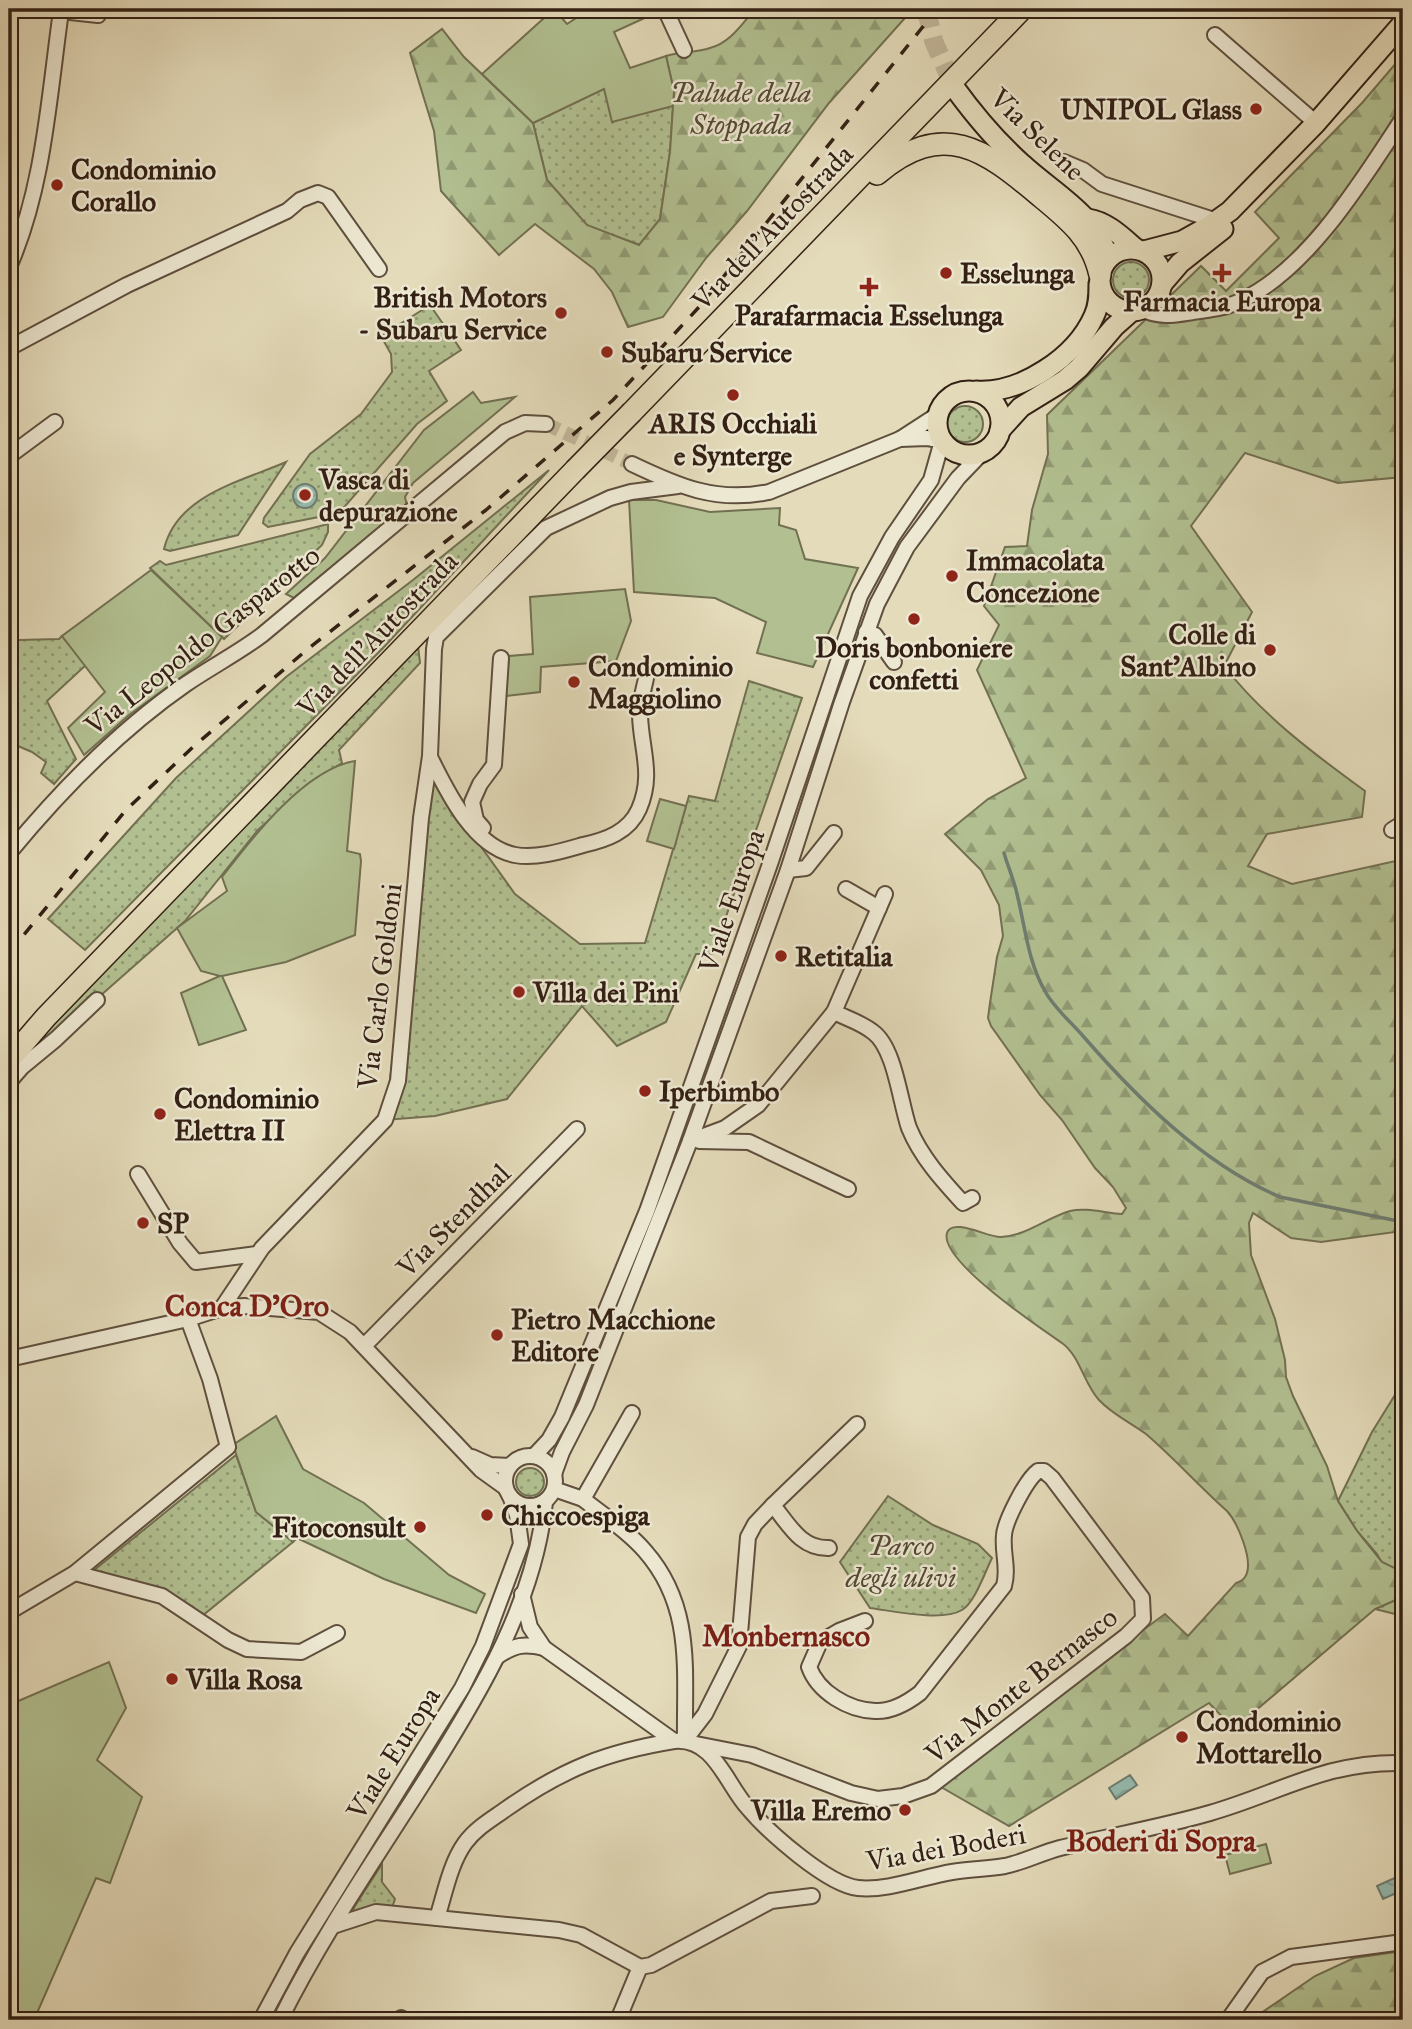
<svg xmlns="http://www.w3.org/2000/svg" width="1412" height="2029" font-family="'IM FELL Great Primer',serif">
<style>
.grass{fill:url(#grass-dots);stroke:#727052;stroke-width:2}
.forest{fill:url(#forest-firs);stroke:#727052;stroke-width:2}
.garden{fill:#b2c091;stroke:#727052;stroke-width:2}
.water{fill:url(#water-waves);stroke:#6e7d71;stroke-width:2}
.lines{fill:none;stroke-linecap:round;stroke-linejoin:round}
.stream{stroke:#6e7d71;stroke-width:3.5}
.minor-tunnel{stroke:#c1b699;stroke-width:14;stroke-dasharray:14 7;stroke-linecap:butt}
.major-tunnel{stroke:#c1b699;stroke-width:19;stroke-dasharray:19 10;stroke-linecap:butt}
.minor-casing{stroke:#5f4f3e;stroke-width:18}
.major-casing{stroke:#332014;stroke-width:23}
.highway-casing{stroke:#332014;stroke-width:24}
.minor{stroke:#ede8d2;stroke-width:14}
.major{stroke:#e4dbba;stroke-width:19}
.highway{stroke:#e4dbba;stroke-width:21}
.rail{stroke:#332014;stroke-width:3.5;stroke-dasharray:12 12;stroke-linecap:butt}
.highway-bridge-casing{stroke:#332014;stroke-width:24;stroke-linecap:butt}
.highway-bridge{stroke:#e4dbba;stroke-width:21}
.poi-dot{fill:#8f2418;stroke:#ede8d2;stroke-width:2.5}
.labels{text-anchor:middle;stroke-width:5;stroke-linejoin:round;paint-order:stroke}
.park-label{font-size:28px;font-style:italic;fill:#534833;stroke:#ede8d2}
.poi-label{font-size:28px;font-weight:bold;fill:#332014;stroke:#ede8d2;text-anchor:start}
.street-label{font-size:28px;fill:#332014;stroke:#ede8d2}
.neighbourhood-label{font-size:30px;font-weight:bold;fill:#7a1f14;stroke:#ede8d2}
</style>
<defs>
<pattern id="grass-dots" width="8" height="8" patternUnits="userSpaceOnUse" patternTransform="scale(1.75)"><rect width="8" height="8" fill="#b2c091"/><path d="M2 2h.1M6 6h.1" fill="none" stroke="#919c75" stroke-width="1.8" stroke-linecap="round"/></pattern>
<pattern id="forest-firs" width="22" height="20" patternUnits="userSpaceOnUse" patternTransform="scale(1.75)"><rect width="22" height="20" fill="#b2c091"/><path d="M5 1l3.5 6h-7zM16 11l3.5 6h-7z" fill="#919c75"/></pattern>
<pattern id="water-waves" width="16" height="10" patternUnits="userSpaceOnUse" patternTransform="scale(1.75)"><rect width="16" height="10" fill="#95bbaf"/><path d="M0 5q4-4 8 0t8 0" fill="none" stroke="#81a096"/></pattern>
</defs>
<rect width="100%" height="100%" fill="#e4dbba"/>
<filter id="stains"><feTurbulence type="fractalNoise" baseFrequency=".00286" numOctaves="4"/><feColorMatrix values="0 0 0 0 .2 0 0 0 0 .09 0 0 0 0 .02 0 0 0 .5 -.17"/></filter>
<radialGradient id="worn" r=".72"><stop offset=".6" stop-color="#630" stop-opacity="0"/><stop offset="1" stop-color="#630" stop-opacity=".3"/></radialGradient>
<g class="grass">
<polygon points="604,88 673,105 670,152 660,219 640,245 587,226 547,180 533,123"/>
<circle cx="1131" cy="280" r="18"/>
<polygon points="430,305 461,350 429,371 447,401 417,424 339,513 268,527 263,523 264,518 310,454 361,414 392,372 391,354 381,336"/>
<circle cx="965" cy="424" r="18"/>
<path d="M286,462L238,535L170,551L164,549C177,495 240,482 286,462Z"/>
<polygon points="549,470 383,648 85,950 48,919 176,778 286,677 413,580"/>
<polygon points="328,524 328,532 322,545 224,639 150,568 160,561 166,565"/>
<polygon points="9,636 19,640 59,639 62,636 86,665 47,701 76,759 54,784 41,773 46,762 32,752 18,746 9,758"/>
<polygon points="418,646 420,663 339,750 342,763 309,783 257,831 185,921 49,1041 43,1034"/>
<polygon points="749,681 802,698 713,954 696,954 666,1022 617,1046 582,1006 507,1099 435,1116 385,1120 428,773 515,894 580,944 645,943 689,796 715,801"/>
<polygon points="1403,1382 1403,1616 1375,1609 1400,1598 1377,1554 1357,1531 1338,1501 1372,1432"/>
<polygon points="236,1455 256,1512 293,1542 202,1616 93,1571"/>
<circle cx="530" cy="1482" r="14"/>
<path d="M888,1496L933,1525L978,1544L992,1558C985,1572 975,1602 962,1610C942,1622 893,1611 870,1608L840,1562Z"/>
<polygon points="382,1864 382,1882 395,1899 392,1908 355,1912 353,1909"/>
</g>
<g class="forest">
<path d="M755,9H913L829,103L747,211L706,258L663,317L628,327L612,292L594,269L535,224L499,255L441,191L434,131L410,53L442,29L464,57L533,123L547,180L587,225L639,245L660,219L670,152L674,91L666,56C683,51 695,53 710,48C730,43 742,24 755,9Z"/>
<path d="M1403,55V477L1338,483L1245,453L1191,526L1252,612L1224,666C1263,716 1314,754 1365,791L1362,817L1267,834L1248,866L1292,884L1400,860L1403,862V1231L1321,1242L1291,1238L1253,1213L1249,1223L1251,1255L1275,1319L1285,1360L1286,1377L1293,1396L1327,1466L1338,1501L1357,1531L1382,1562L1401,1571L1400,1598L1375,1609L1234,1729L1209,1703L1009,1826L934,1783L1165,1614L1188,1636L1236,1583C1239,1582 1243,1580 1245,1577C1255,1562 1237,1522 1227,1511C1199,1486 1174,1458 1146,1434C1130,1422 1113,1415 1099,1400C1084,1384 1080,1356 1062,1343C1040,1328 939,1260 947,1233C952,1217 989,1238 1001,1237C1026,1236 1046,1218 1070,1211C1086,1207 1105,1213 1122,1214L1126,1208L1113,1187L1095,1168L1062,1120L1040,1095L991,1026L988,1018L990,1003L997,957L1003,936L999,905L981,870L945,834L988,799L1026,778L977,670L999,625L984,606L1005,547L1027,546L1032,510L1048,454L1047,415L1201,266L1226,291L1279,238L1255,212L1362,103Z"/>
<polygon points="1403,1951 1403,2020 1251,2020 1315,1976 1354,1958"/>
</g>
<g class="garden">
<polygon points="554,9 567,24 590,9 659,9 660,11 614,32 630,68 666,56 674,91 673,106 612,122 604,89 533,123 482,74"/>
<polygon points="473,392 481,403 515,397 413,483 405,497 407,506 294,598 286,594 325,558 424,430"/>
<polygon points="629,500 656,500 710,512 780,508 779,525 796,530 805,559 858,568 813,667 757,653 766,622 715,598 634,592"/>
<polygon points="151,570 222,637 210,656 129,715 84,755 68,728 105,692 62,636"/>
<polygon points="625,589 631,621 616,661 541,667 540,692 506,696 509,656 533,654 530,597"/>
<path d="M355,761L347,851L360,854L361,861L355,935L286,962L222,976L246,1030L199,1045L181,993L220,976L201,971L177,928L227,891L222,877C251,839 305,769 355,761Z"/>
<polygon points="660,799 686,806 674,849 647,841"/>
<polygon points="276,1416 303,1469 364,1503 449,1575 485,1594 476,1613 384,1579 297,1538 293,1542 256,1512 233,1445"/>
<polygon points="109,1662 126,1708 97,1760 142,1797 110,1883 96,1878 34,2020 9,2020 9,1705"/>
<polygon points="1266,1844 1271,1863 1230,1874 1225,1855"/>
</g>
<g class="water">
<circle cx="305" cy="496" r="12"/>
<polygon points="1130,1775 1137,1785 1116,1799 1109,1788"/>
<polygon points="1403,1874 1403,1890 1383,1899 1377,1886"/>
</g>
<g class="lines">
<path class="stream" d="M1004,853C1008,867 1014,880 1017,894C1025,926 1028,962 1045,991C1053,1007 1071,1022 1083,1036C1137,1098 1203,1164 1280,1197L1398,1221"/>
<polyline class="minor-tunnel" points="546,424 632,464"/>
<polyline class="major-tunnel" points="926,9 934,42 954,87"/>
<g class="minor-casing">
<g id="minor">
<polyline points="42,9 61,11"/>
<polyline points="665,9 684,50"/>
<polyline points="1215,35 1316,123"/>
<polyline points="1064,162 1083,170 1102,184 1217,221"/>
<path d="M9,267C44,188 49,96 61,11L98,15L101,9"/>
<polyline points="1159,293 1166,302 1184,313"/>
<path d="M1141,309C1160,318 1174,315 1193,312C1209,310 1226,308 1240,301C1308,270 1363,179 1403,118"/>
<polyline points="9,348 127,285 287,211 300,200 318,193 328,197 379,269"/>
<polyline points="9,456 55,422"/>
<path d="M632,464C678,486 716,503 769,492L900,439L937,415"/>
<polyline points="866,632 875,635 894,662"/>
<path d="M430,757C447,791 473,847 515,855C537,859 562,851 583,845C606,840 629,832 639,809C654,774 641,750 640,715C639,702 645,686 647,673"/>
<polyline points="483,828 476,820 472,802 480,784 494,765 501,658"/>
<polyline points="1392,830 1403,823"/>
<path d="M9,853C61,790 118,731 186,684C211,667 238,653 262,635L505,432L525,423L546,424"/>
<polyline points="788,870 806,868 834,833"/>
<polyline points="846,889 879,908"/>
<path d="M834,1012C846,1018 862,1023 873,1032C895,1048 900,1102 909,1128C921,1157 942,1180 963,1203L972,1198"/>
<polyline points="9,1082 22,1067 56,1039 97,1000"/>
<polyline points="690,1141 725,1128 758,1105 834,1012 885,894"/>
<polyline points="699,1141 749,1142 848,1189"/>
<polyline points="138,1174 180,1243 196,1262 257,1254"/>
<polyline points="222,1308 262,1248 385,1120 398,1081 421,818 430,756 434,649 436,637 546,528 610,498 631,492 678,486"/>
<polyline points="364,1346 577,1129"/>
<polyline points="9,1359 188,1319 222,1308 244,1306 319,1312 350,1332 481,1470 506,1488"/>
<circle cx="530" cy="1481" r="25"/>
<polyline points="534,1456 549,1440 562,1417 647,1211 770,864 860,596 892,537 931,480 942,441 927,438 900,439"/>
<polyline points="472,1457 490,1465 510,1466"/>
<polyline points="554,1474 562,1452 586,1405 690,1141 788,870 842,702 877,604 907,547 958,478 983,452"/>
<polyline points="554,1489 583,1499 632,1413"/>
<path d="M583,1499C603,1515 628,1531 645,1551C694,1607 684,1670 685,1740"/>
<path d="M773,1505C789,1525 801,1549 829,1548"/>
<polyline points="75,1573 162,1596 228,1640 247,1649 301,1652 337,1633"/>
<polyline points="522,1594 530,1627 544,1648 674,1741"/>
<polyline points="9,1612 75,1573 228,1447 210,1379 188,1319"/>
<path d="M498,1656C515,1645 524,1643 544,1648"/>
<polyline points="685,1740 705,1714 739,1646 748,1537 755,1524 773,1505 857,1424"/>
<path d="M696,1744L752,1755L851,1793L878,1799L903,1796L931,1786L1126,1636L1143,1619L1142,1598L1052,1478L1044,1471H1038C1026,1480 1005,1521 1004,1535C1002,1553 1009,1568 1004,1586L920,1693C907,1703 892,1712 875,1711C848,1710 818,1692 809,1667L820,1642L839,1631L865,1621"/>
<path d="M437,1918C445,1893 450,1864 465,1843C476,1828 492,1819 506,1809C563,1769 606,1752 674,1741C714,1737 726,1784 748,1808C768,1832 828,1885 858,1888C888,1891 922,1877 952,1872C969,1869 987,1869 1005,1866C1024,1862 1041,1853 1060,1848C1110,1836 1161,1827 1210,1813C1280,1793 1326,1761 1403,1763"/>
<polyline points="333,1926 376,1912 559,1930 581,1935 640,1967 651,1965 771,1901 812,1896"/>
<polyline points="401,2018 405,2020"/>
<polyline points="261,2020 297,1953 462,1688 483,1646 521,1544 517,1515 510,1496"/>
<path d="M280,2020C322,1935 378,1855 429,1774C482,1690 535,1601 545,1502"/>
<polyline points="618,2020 640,1967"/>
<polyline points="1228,2020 1262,1972 1291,1957 1403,1942"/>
</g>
</g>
<g class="major-casing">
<g id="major">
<path d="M954,87C975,116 995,140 1022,164C1053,193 1096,214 1108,258"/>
<path d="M1088,219C1107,222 1121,236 1135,248"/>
<circle cx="1131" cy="280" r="31"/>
<polyline points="1144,251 1182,241 1209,226 1230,211 1316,123 1403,23"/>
<polyline points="1162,284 1180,263 1223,229"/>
<circle cx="969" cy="423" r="32"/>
<path d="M976,391C1021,394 1076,357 1094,316C1099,306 1099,295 1099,284"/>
<polyline points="1000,430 1021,407 1065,380 1079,368 1114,327 1132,311"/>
</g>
</g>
<g class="highway-casing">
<g id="highway">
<path d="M877,174C943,118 984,149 1040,196C1068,219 1092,238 1100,275"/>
<polyline points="632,412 1022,9"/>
<polyline points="9,1060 46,1017 575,470"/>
</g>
</g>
<use href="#minor" class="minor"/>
<use href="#major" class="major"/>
<use href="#highway" class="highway"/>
<polyline class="rail" points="9,953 126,810 193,747 309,648 486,510 613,400 700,306 937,9"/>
<g class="highway-bridge-casing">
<polyline id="highway-bridge" points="575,470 632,412"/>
</g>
<use href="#highway-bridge" class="highway-bridge"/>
</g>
<g class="poi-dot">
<circle cx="1256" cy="109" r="7"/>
<circle cx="57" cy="185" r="7"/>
<circle cx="946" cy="273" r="7"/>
<path d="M1218.5 262.5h7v7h7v7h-7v7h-7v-7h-7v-7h7z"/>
<path d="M865.5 276.5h7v7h7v7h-7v7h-7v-7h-7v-7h7z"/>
<circle cx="561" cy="313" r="7"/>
<circle cx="607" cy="352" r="7"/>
<circle cx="733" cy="395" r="7"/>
<circle cx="305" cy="495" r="7"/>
<circle cx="952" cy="576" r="7"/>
<circle cx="914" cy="619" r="7"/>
<circle cx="1270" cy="650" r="7"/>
<circle cx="574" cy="682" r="7"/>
<circle cx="781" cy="956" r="7"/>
<circle cx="519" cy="992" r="7"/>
<circle cx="645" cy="1091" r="7"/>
<circle cx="160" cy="1114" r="7"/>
<circle cx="143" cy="1223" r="7"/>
<circle cx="497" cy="1335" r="7"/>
<circle cx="487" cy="1515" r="7"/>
<circle cx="420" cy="1527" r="7"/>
<circle cx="172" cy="1679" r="7"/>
<circle cx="1182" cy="1737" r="7"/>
<circle cx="905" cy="1810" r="7"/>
</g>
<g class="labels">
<g class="park-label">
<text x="741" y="102">Palude della<tspan x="741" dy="32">Stoppada</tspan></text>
<text x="901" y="1555">Parco<tspan x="901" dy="32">degli ulivi</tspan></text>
</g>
<g class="poi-label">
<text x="1242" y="119" text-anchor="end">UNIPOL Glass</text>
<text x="71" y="179">Condominio<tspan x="71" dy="32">Corallo</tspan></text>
<text x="960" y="283">Esselunga</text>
<text x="547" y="307" text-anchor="end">British Motors<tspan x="547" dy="32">- Subaru Service</tspan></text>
<text x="1222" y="311" text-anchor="middle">Farmacia Europa</text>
<text x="869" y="325" text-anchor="middle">Parafarmacia Esselunga</text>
<text x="621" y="362">Subaru Service</text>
<text x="733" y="433" text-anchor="middle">ARIS Occhiali<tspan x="733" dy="32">e Synterge</tspan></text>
<text x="319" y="489">Vasca di<tspan x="319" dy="32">depurazione</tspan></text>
<text x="966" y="570">Immacolata<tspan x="966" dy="32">Concezione</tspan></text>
<text x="1256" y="644" text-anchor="end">Colle di<tspan x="1256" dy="32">Sant'Albino</tspan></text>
<text x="914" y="657" text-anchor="middle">Doris bonboniere<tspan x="914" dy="32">confetti</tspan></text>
<text x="588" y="676">Condominio<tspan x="588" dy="32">Maggiolino</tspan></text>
<text x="795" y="966">Retitalia</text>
<text x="533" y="1002">Villa dei Pini</text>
<text x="659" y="1101">Iperbimbo</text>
<text x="174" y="1108">Condominio<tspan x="174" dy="32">Elettra II</tspan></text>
<text x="157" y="1233">SP</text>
<text x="511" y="1329">Pietro Macchione<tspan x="511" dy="32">Editore</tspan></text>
<text x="501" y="1525">Chiccoespiga</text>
<text x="406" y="1537" text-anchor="end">Fitoconsult</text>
<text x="186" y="1689">Villa Rosa</text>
<text x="1196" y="1731">Condominio<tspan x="1196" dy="32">Mottarello</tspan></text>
<text x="891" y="1820" text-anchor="end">Villa Eremo</text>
</g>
<g class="street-label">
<text transform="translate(1038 134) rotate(44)" y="10">Via Selene</text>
<text transform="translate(772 227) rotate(-46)" y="10">Via dell'Autostrada</text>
<text transform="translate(377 634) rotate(-46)" y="10">Via dell'Autostrada</text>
<text transform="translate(202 640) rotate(-38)" y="10">Via Leopoldo Gasparotto</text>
<text transform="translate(731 901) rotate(-71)" y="10">Viale Europa</text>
<text transform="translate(379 986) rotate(-83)" y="10">Via Carlo Goldoni</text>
<text transform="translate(453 1220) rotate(-45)" y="10">Via Stendhal</text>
<text transform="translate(1021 1685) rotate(-38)" y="10">Via Monte Bernasco</text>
<text transform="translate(393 1753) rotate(-58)" y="10">Viale Europa</text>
<text transform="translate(946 1847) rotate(-10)" y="10">Via dei Boderi</text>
</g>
<g class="neighbourhood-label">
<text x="247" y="1316">Conca D'Oro</text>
<text x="786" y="1646">Monbernasco</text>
<text x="1161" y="1851">Boderi di Sopra</text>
</g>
</g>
<rect width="1412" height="2029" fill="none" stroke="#e4dbba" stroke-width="35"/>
<rect x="10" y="10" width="1391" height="2008" fill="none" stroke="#332014" stroke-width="3.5"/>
<rect x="18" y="18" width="1377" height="1994" fill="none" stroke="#332014" stroke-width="2"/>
<rect width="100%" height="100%" filter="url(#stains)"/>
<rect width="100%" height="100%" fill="url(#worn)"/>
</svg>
